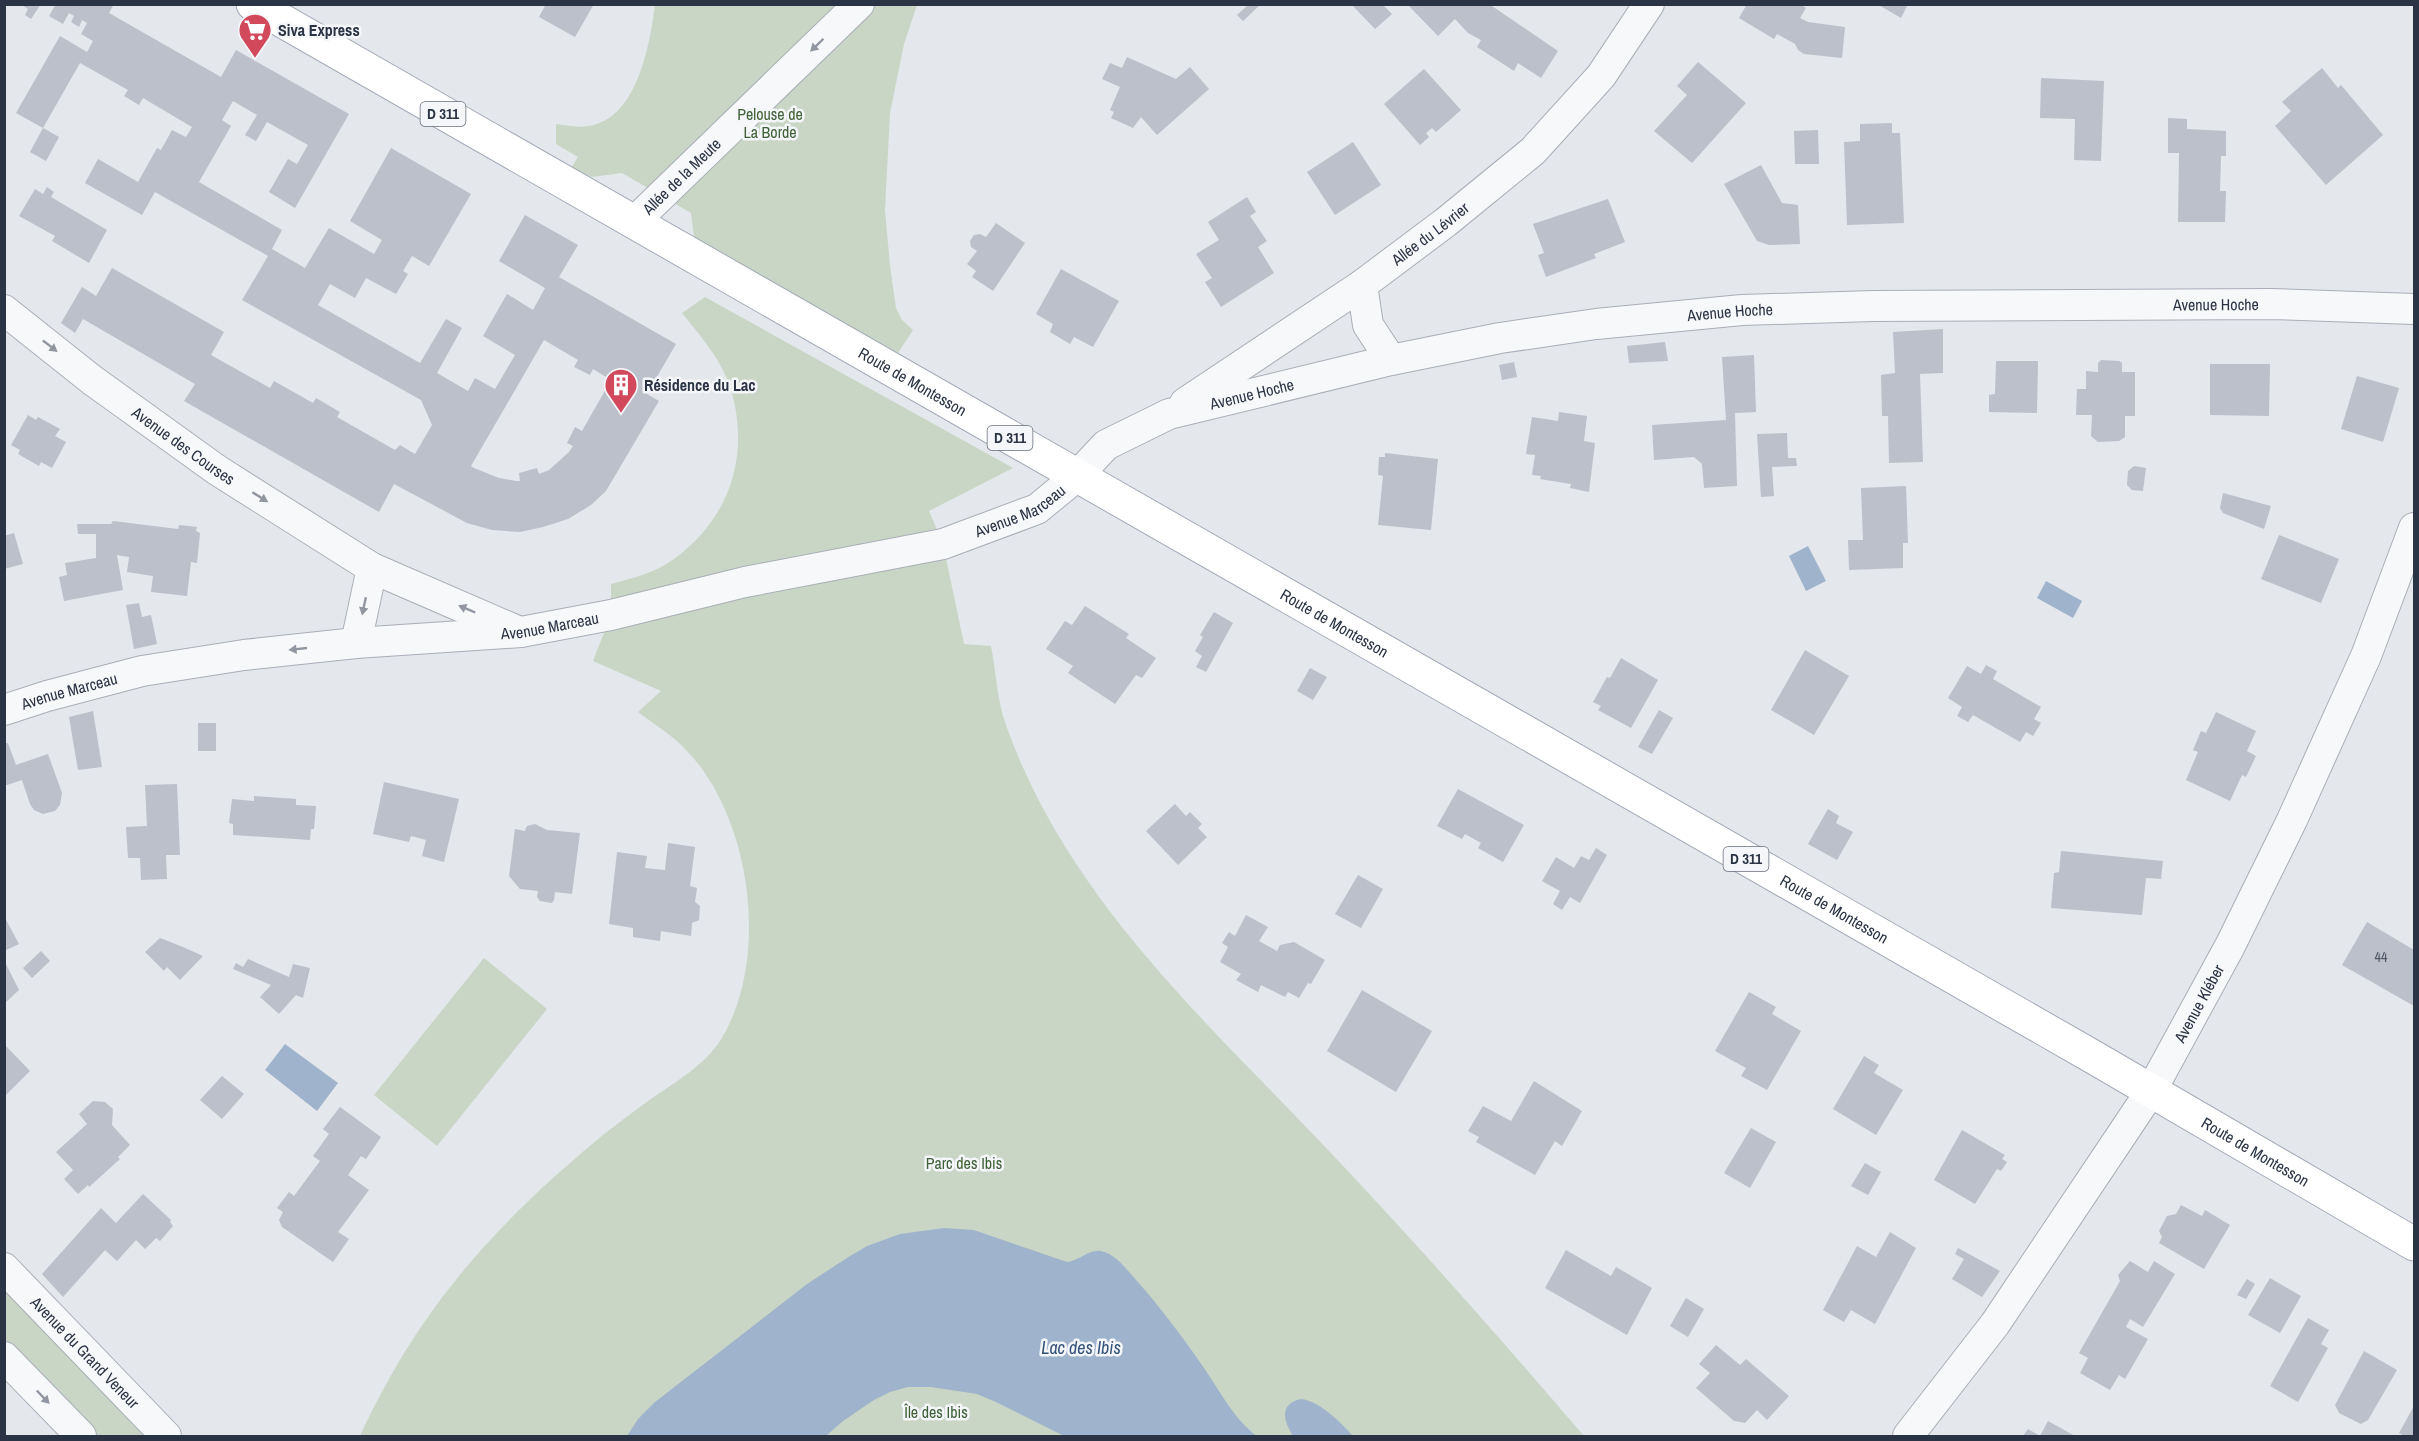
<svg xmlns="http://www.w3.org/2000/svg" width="2419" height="1441" font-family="'Archivo Narrow',sans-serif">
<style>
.green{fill:#c9d6c5}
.water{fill:#9fb4cc}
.building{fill:#bbc0ca;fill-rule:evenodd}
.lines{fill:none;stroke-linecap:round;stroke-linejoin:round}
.minor-casing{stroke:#a9aeb7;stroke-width:32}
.primary-casing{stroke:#a3abb8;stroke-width:35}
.minor{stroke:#f7f8fa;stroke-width:30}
.primary{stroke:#fff;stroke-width:33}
.oneway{fill:#9196a0}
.labels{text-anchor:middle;stroke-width:5;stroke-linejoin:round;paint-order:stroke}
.number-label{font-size:14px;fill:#4f5766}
.shield{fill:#f4f6f9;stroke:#676e7b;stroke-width:1.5}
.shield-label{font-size:15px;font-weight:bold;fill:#2b3445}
.poi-label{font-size:16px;font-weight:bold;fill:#2b3445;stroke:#f4f6f9;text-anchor:start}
.park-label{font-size:16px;fill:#3f6138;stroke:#f4f6f9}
.street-label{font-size:16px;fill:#2b3445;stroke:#f4f6f9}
.water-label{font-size:18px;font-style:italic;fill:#34527a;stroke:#f4f6f9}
</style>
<rect width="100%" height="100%" fill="#e4e7ec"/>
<g class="green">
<path d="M655,5H917L904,44L890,113L885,210L890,266L896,308L902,320L913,330L898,353L709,248L694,237L691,213L622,173L592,177L571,168L578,157L556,144V124C570,126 584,129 597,124C639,110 650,42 655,5Z"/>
<path d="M705,297L1013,468L929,511L943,544L964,644L991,646C996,671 997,701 1006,725C1067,898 1206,1021 1329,1151C1417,1244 1501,1339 1584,1436H360C419,1308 495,1224 603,1135C621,1121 639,1107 658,1094C679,1080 703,1065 718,1044C771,965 753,821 688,752C674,736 655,725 638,712L661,691L593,661L611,615V584C633,578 655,573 674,559C733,516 752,449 728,381C718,356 699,334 682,313Z"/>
<polygon points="484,958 547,1009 437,1146 374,1095"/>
<polygon points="4,1285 149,1436 97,1436 5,1340"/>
</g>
<g class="water">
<polygon points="1808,546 1826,581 1806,591 1789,556"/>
<polygon points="2046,581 2082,601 2073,618 2037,598"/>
<polygon points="285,1044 338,1083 317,1111 265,1070"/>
<path d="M944,1228L974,1230L1067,1262C1079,1261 1089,1249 1101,1251C1113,1253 1123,1265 1130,1273C1158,1304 1183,1337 1206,1371C1221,1393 1235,1420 1257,1436H1064L996,1402L977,1394L931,1387H908L890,1392L874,1400L843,1421L826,1436H627L638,1419L655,1402L807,1284L850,1256L867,1246L900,1234Z"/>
<path d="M1301,1399C1320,1401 1341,1423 1353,1436H1293C1284,1422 1278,1404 1301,1399Z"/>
</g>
<g class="building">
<polygon points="20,4 41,4 31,19 25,15 28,9"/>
<path d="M56,4H114L109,13L221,77L236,50L349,114L295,208L269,192L288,159L297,164L308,145L267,122L256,141L245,135L257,115L233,101L222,120L231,126L199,182L282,230L272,249L305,268L329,228L374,254L382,240L350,221L391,148L471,194L429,266L412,256L403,271L408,274L396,294L366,278L355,298L330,284L318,305L420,363L446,319L462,328L437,373L468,391L475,378L495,389L515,355L483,336L507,294L533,310L545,288L499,261L525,215L578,245L559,277L676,344L647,394L659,401L606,491L591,505L568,519L543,527L520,532L492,530L467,523L394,484L379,512L184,401L195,384L83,319L75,333L61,323L82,287L96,296L112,268L224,332L211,355L270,388L274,381L313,403L316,398L340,412L337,417L395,450L400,445L415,454L432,425L421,400L242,300L268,256L155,192L142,215L85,183L98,159L138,182L157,148L161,150L172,130L186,137L192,127L143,98L139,105L124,96L128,90L80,63L43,128L16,113L60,36L87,52L93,41L81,34L87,23L82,20L79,27L71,22L74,16L69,13L63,24L49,16ZM544,340L578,360L574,367L590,375L593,369L611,380L582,431L575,427L567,443L573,446L569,452L549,470L539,474L537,468L519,473L520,481H516L499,478L474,468L471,466Z"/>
<polygon points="546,4 594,4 575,37 539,17"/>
<polygon points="1249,4 1261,4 1243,21 1237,15"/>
<polygon points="1354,4 1382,4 1392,14 1375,29 1353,6"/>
<polygon points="1407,4 1489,4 1558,51 1541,78 1518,63 1514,71 1477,47 1481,40 1468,33 1455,19 1438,36"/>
<polygon points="1747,4 1800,4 1806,8 1800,18 1808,22 1845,27 1842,58 1804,54 1798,50 1795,44 1777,34 1774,39 1739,18"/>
<polygon points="1877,4 1908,4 1901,18"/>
<polygon points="1127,57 1176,79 1190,67 1209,89 1157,135 1141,117 1133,128 1111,118 1114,112 1110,110 1120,87 1102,79 1110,63 1122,68"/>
<polygon points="1698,62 1746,103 1692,163 1654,131 1687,95 1677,86"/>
<polygon points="2322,68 2338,88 2341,85 2383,135 2326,185 2275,126 2291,111 2282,102"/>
<polygon points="1424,69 1461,110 1436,132 1432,128 1426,133 1429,137 1420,145 1384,104"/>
<polygon points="2041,78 2104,81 2101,161 2074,160 2075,119 2040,118"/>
<polygon points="2168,118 2187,119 2187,129 2226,131 2226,156 2221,156 2220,191 2226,191 2225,222 2178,222 2179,153 2168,153"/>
<polygon points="1892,123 1892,133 1900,133 1904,223 1847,225 1844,142 1860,141 1860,124"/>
<polygon points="43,128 59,137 46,161 30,152"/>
<polygon points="1818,130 1819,164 1795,164 1794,131"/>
<polygon points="1353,142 1381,185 1335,215 1307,172"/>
<polygon points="1761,165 1782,203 1798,205 1800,244 1769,245 1757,241 1724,184"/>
<polygon points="47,187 54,192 51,197 107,230 89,263 52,241 55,236 19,216 35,189 43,194"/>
<polygon points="1247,197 1256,212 1250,216 1267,241 1258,247 1274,273 1221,307 1205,282 1212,278 1196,254 1219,240 1208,222"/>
<polygon points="1608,199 1625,242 1594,254 1596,258 1546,277 1538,255 1544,253 1533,224"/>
<polygon points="996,223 1025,243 993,291 972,277 976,271 967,264 977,251 971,247 970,241 974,235 980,234 986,237"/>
<polygon points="1061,269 1119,301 1093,347 1074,337 1070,344 1050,332 1053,324 1036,314"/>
<polygon points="1943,329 1943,373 1920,374 1923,462 1889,463 1888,416 1882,416 1881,375 1895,373 1893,332"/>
<polygon points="1665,342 1668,361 1629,363 1627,346"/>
<polygon points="1754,355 1756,412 1735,413 1737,486 1704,488 1702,464 1694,457 1654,460 1652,425 1726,420 1722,357"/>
<polygon points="2101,360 2119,361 2122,363 2122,372 2135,372 2135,416 2125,416 2125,437 2119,441 2098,442 2091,436 2092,415 2076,415 2077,389 2086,389 2086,371 2098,372 2098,363"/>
<polygon points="1996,361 2038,361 2037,413 1989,412 1989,395 1995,394"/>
<polygon points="1514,362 1517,377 1502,380 1499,365"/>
<polygon points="2210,364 2270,364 2269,416 2210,415"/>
<polygon points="2357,376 2399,388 2383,442 2341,429"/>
<polygon points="1559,412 1587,416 1584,441 1595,443 1589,492 1570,488 1571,484 1540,479 1541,476 1532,475 1535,455 1526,454 1532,417 1558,421"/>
<polygon points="28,415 36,420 38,417 60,429 55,436 66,442 52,468 41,462 39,466 18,454 20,450 11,445"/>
<polygon points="1787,433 1788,458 1796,458 1797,466 1772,467 1774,496 1761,497 1757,434"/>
<polygon points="1385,453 1438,459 1431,530 1378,525 1383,476 1378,475 1379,457 1385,457"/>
<polygon points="2134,466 2146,468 2143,491 2132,490 2127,485 2128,471"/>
<polygon points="1906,486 1908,543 1903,543 1903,568 1849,570 1848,540 1863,540 1861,488"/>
<polygon points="2223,493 2271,506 2264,529 2223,513 2220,508"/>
<polygon points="113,521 178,529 179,525 197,527 196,531 200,533 197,563 191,562 187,596 151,592 153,576 127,572 129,557 117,555 123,590 64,601 59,577 67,575 65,563 96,558 96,534 78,534 77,524 111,524"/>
<polygon points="14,533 23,564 4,569 4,536"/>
<polygon points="2279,535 2339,559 2321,603 2261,579"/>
<polygon points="139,603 142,617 151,615 157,644 134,649 126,605"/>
<polygon points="1085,606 1129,634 1126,638 1156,658 1142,678 1136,675 1115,704 1068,673 1073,666 1046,649 1065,621 1072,625"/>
<polygon points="1214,612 1233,623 1206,672 1196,667 1202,656 1195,651 1203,637 1200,635"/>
<polygon points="1805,650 1849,676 1814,735 1771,710"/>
<polygon points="1621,658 1658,680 1631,728 1598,710 1601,706 1593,702 1607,677 1610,678"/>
<polygon points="1986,665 1997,671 1993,679 2041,707 2034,719 2041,723 2033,736 2026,732 2020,742 1973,715 1968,722 1957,716 1962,707 1948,698 1967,666 1981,674"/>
<polygon points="1310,668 1327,677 1313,700 1297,691"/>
<polygon points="1659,710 1673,718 1652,754 1638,747"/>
<polygon points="93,711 102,767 78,770 69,717"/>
<polygon points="2216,712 2256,731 2247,751 2256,756 2246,777 2242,775 2230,801 2186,780 2198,752 2193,750 2201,731 2206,733"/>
<rect x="198" y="723" width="18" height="28"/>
<polygon points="8,743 16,765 48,754 62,793 60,805 55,811 43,814 34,810 30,804 22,780 4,786 4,744"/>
<polygon points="384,782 459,799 444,862 422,856 426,840 411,836 409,842 373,834"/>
<polygon points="177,784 180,855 166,855 167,879 141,880 140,858 128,858 126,827 147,826 145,785"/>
<polygon points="1458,789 1524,825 1503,862 1478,848 1481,843 1474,839 1465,834 1462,839 1437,826"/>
<polygon points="254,796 296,799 296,805 316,806 314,829 311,829 310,840 233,835 233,824 229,823 232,799 254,801"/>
<polygon points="1175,804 1186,816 1190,812 1202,824 1198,828 1207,837 1178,865 1146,831"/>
<polygon points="1828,809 1839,816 1836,823 1853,832 1837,860 1808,844"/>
<polygon points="535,824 547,830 580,833 572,894 555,892 554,900 552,903 540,901 537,897 538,891 520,889 509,876 515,829 525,831 527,826"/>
<polygon points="668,843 695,847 690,886 697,888 695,902 700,906 699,920 692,923 691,936 661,931 660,941 633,937 633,928 609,924 617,852 647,856 645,868 665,870"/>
<polygon points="1596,848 1607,855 1580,903 1570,897 1562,910 1553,904 1560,891 1542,881 1556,857 1574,868 1581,856 1589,860"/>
<polygon points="2061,851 2163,861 2161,879 2146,878 2142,915 2051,908 2054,873 2059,872"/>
<polygon points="1358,875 1383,889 1361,928 1335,914"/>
<polygon points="1246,915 1268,927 1259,941 1277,951 1280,945 1294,942 1325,960 1311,984 1308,983 1299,998 1288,992 1285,997 1261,985 1258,992 1236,980 1241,974 1220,962 1228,947 1222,943 1229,932 1235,936"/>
<polygon points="4,916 19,944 4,951"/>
<polygon points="2367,922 2414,950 2414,1006 2342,965"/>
<polygon points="160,938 183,947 203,956 180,980 167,967 164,971 145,952"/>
<polygon points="41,951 50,961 32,978 23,968"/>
<polygon points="248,959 289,977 293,964 310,968 303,998 296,995 279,1014 260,997 271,985 233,969 236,963 243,967"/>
<polygon points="4,960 19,990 4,1004"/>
<polygon points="1362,990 1432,1031 1396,1092 1327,1051"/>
<polygon points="1749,992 1776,1007 1772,1014 1801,1031 1767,1090 1741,1076 1746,1068 1715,1051"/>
<polygon points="4,1044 30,1071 4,1097"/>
<polygon points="1864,1056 1879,1065 1874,1073 1903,1090 1876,1135 1833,1109"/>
<polygon points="222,1076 244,1094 222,1119 200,1100"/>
<polygon points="1534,1081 1582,1111 1562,1146 1555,1141 1535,1175 1476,1142 1479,1137 1468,1131 1483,1106 1511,1121"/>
<polygon points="93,1101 105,1102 113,1109 112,1125 130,1145 118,1157 120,1159 89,1187 88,1185 78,1194 64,1179 73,1170 56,1152 87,1124 79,1114"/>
<polygon points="340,1107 381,1137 366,1159 361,1156 348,1175 369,1190 338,1232 349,1239 333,1262 282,1227 279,1220 283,1212 277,1208 289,1192 294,1196 320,1161 313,1156 329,1134 323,1129"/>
<polygon points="1751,1128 1776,1142 1750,1188 1724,1173"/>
<polygon points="1962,1130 2005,1155 2002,1159 2007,1162 2001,1171 1997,1169 1975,1204 1934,1180"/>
<polygon points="1865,1163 1881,1172 1868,1195 1851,1186"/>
<polygon points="143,1194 171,1220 170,1222 173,1226 160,1241 156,1238 145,1249 136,1240 117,1261 105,1250 63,1297 42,1274 101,1208 116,1223"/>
<polygon points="2181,1205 2202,1216 2205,1210 2230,1225 2204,1269 2159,1243 2162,1237 2159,1231 2167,1216 2176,1214"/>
<polygon points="1890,1232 1916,1248 1875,1324 1851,1310 1844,1322 1823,1310 1857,1246 1876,1257"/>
<polygon points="1958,1248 2000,1271 1982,1297 1952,1279 1964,1259 1955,1254"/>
<polygon points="1566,1250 1611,1276 1616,1267 1652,1288 1627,1335 1545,1288"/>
<polygon points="2130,1261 2148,1272 2154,1261 2175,1274 2143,1327 2130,1319 2126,1327 2148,1339 2125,1379 2119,1375 2110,1390 2080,1373 2088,1358 2079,1353 2120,1281 2118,1275"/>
<polygon points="2270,1278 2301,1296 2280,1333 2248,1315"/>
<polygon points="2247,1279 2255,1284 2246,1299 2237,1295"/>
<polygon points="1686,1298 1704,1309 1688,1337 1670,1326"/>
<polygon points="2308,1318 2329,1330 2321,1344 2328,1348 2298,1402 2270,1386"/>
<polygon points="1716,1345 1740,1365 1746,1359 1789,1396 1767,1420 1757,1410 1745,1423 1734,1421 1696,1388 1710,1373 1699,1364"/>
<polygon points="2364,1351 2397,1370 2368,1420 2361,1424 2339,1413 2335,1405"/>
<polygon points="2414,1406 2414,1436 2404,1436 2399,1433"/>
<polygon points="2048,1421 2075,1436 2023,1436 2028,1429 2040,1436"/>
</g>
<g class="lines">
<g class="minor-casing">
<g id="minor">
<path id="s1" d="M634,222L859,4"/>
<polyline points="1362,285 1368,325 1391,360"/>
<path id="s2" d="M4,310L92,380L217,470L372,568L515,630"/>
<path id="s3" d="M1185,403L1362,285L1446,222L1533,151L1601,76L1649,4"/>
<polyline points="356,643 372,568"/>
<path id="s4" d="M4,710L47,696L142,671L244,655L356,643L521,632L611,615L745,582L943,544L1037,509L1076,477L1106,445L1169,414L1391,360L1500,338L1596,324L1742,310L1873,306L2271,304L2414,309"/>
<path id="s5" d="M4,1268L166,1436"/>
<polyline points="4,1357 81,1436"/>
<path id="s6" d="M1908,1436L1995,1324L2151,1091L2230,946L2292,820L2366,656L2414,528"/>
</g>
</g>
<g class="primary-casing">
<g id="primary">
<path id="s7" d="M253,4L2095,1058L2414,1244"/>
</g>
</g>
<use href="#minor" class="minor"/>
<use href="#primary" class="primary"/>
</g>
<defs><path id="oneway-solid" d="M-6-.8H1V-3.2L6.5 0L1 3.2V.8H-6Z" transform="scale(1.5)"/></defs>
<g class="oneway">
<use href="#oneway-solid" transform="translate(817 45) rotate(136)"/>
<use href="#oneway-solid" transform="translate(50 346) rotate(38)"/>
<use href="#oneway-solid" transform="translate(260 497) rotate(32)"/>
<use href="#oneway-solid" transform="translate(364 606) rotate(102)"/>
<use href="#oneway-solid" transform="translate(467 609) rotate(-157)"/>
<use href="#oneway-solid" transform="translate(298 649) rotate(174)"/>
<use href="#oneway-solid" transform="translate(43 1397) rotate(46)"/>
</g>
<defs>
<g id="supermarket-pin" transform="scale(1.725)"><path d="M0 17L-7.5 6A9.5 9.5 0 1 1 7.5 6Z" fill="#d1495b" stroke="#f4f6f9"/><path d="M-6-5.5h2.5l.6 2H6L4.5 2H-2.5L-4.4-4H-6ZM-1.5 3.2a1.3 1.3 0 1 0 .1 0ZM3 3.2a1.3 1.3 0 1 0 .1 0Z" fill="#fff"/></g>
<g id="building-pin" transform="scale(1.725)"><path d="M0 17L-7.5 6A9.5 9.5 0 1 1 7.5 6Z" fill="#d1495b" stroke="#f4f6f9"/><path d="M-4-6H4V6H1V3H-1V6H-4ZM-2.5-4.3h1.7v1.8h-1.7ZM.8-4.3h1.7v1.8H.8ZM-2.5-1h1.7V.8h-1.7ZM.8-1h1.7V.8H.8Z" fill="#fff"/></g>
</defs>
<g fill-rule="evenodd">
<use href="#supermarket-pin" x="255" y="30"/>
<use href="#building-pin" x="621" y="385"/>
</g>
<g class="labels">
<g class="number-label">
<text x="2381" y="962">44</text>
</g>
<g class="shield">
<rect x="420.5" y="102" width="45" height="24" rx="4.5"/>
<rect x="987.5" y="426" width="45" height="24" rx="4.5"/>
<rect x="1723.5" y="847" width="45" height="24" rx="4.5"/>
</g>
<g class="shield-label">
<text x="443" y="119">D 311</text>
<text x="1010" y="443">D 311</text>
<text x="1746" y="864">D 311</text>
</g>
<g class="poi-label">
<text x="278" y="36">Siva Express</text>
<text x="644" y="391">Résidence du Lac</text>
</g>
<g class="park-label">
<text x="770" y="120">Pelouse de<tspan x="770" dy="18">La Borde</tspan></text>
<text x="964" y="1169">Parc des Ibis</text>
<text x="936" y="1418">Île des Ibis</text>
</g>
<g class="street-label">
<text dy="6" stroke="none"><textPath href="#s1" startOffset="66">Allée de la Meute</textPath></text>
<text dy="6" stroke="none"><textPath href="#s3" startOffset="298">Allée du Lévrier</textPath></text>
<text dy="6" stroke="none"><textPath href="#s4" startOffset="2278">Avenue Hoche</textPath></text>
<text dy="6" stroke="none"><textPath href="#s4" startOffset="1792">Avenue Hoche</textPath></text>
<text dy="6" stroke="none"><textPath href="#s7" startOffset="760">Route de Montesson</textPath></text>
<text dy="6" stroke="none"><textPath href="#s4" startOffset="1306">Avenue Hoche</textPath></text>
<text dy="6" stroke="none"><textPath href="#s2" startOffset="225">Avenue des Courses</textPath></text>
<text dy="6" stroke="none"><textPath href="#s4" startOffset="1040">Avenue Marceau</textPath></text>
<text dy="6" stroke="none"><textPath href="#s7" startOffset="1246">Route de Montesson</textPath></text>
<text dy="6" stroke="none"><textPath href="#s4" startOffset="554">Avenue Marceau</textPath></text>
<text dy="6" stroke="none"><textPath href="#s4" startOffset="68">Avenue Marceau</textPath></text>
<text dy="6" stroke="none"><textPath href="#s7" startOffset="1822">Route de Montesson</textPath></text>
<text dy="6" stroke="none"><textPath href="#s6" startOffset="522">Avenue Kléber</textPath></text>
<text dy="6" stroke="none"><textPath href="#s7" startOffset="2308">Route de Montesson</textPath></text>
<text dy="6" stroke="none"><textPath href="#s5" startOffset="117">Avenue du Grand Veneur</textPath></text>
</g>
<g class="water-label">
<text x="1081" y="1354">Lac des Ibis</text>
</g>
</g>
<rect width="2419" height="1441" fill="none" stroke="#2b3445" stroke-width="12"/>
</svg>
